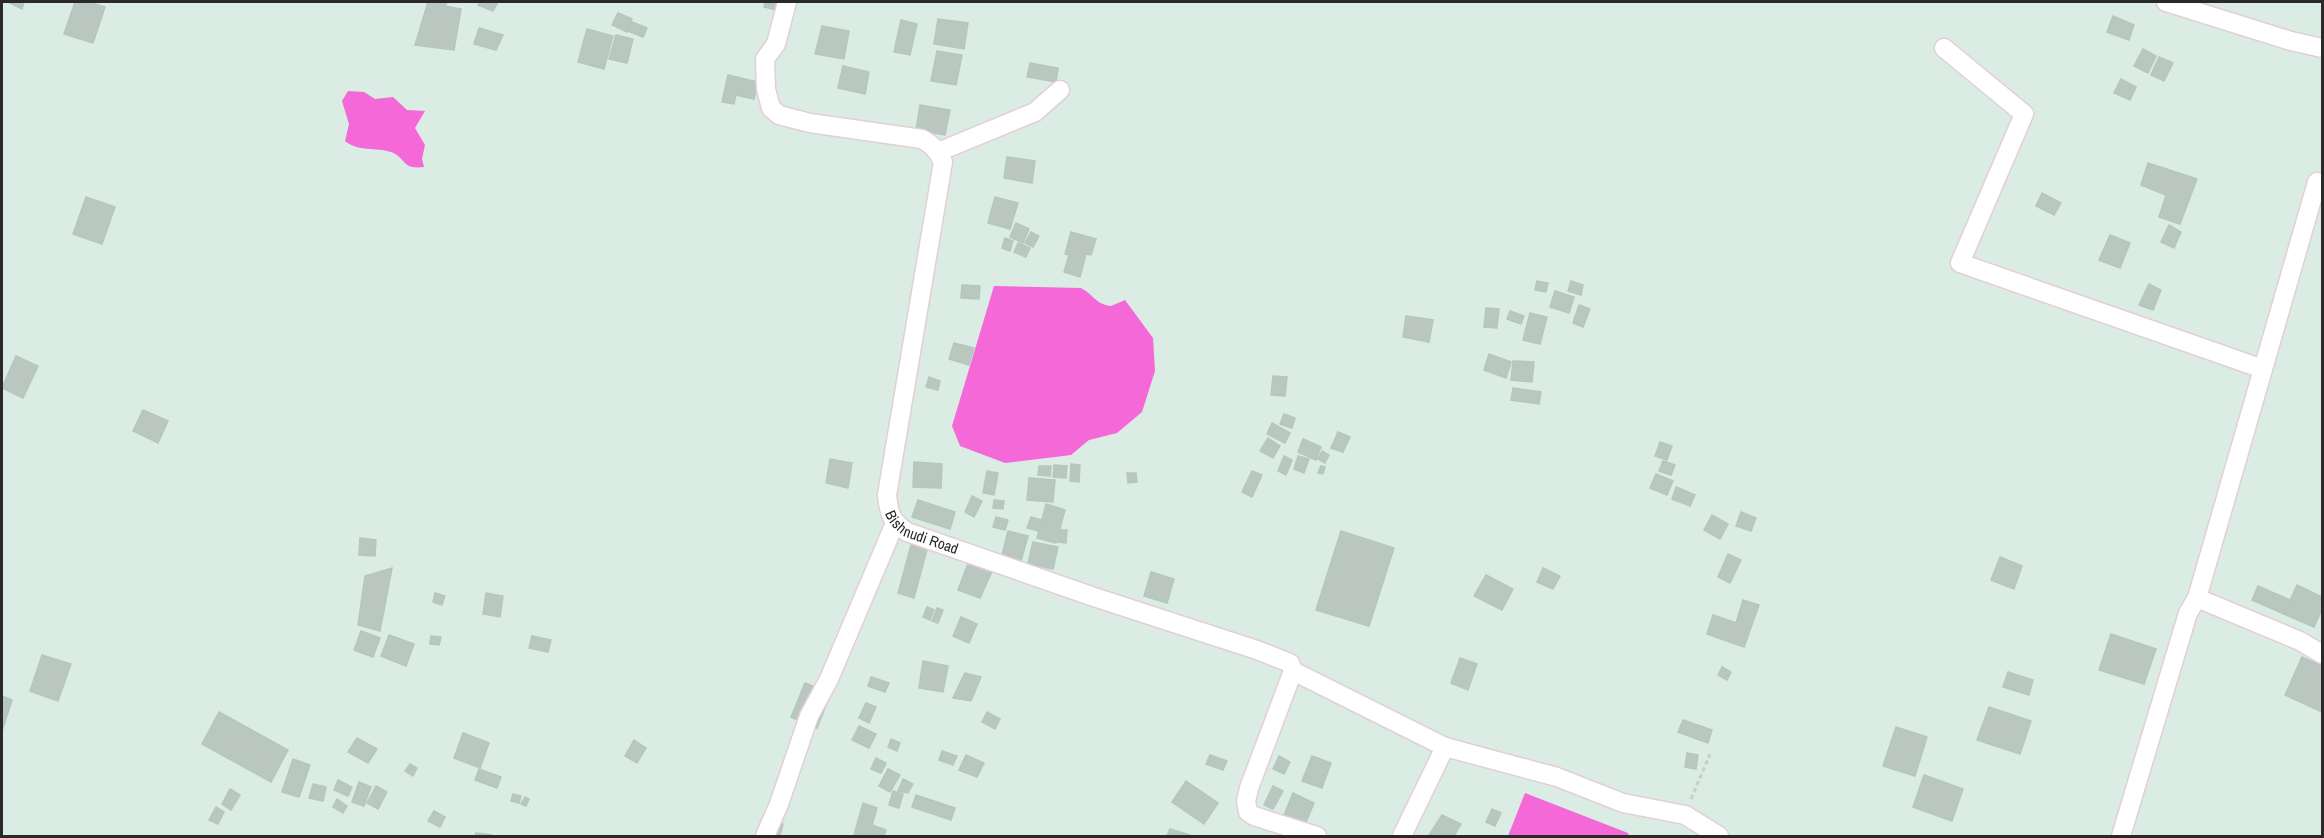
<svg xmlns="http://www.w3.org/2000/svg" width="2324" height="838" font-family="'Archivo Narrow',sans-serif">
<style>
.water{fill:#f468d7}
.building{fill:#bac7c0;stroke:#b4c7bf;stroke-width:1.5}
.lines{fill:none;stroke-linecap:round;stroke-linejoin:round}
.minor-casing{stroke:#e3cfd4;stroke-width:21}
.path{stroke:#ccc;stroke-width:3;stroke-dasharray:4.5 3;stroke-linecap:butt}
.minor{stroke:#fff;stroke-width:18}
.labels{text-anchor:middle;stroke-width:6;stroke-linejoin:round;paint-order:stroke}
.street-label{font-size:15px;fill:#292929;stroke:#fff}
</style>
<rect width="100%" height="100%" fill="#daece3"/>
<g class="water">
<path d="M348,91L364,92L375,99L393,97L407,110L425,111L415,128L425,145L422,159L424,167C401,170 407,158 391,152C375,147 359,152 345,141L349,124L342,101Z"/>
<path d="M994,286L1081,288C1093,294 1095,304 1111,306L1125,300L1153,338L1155,371L1142,412L1117,433L1089,440L1071,455L1005,463L960,446L952,426Z"/>
<polygon points="1525,793 1628,833 1629,836 1508,836"/>
</g>
<g class="building">
<polygon points="8,2 24,2 22,9"/>
<polygon points="75,2 89,2 105,7 93,43 64,34"/>
<polygon points="428,2 447,2 445,6 461,9 454,50 415,45"/>
<polygon points="481,2 498,2 493,11 478,5"/>
<polygon points="765,2 780,2 777,10 764,7"/>
<polygon points="618,13 632,19 627,32 612,25"/>
<polygon points="2113,16 2134,25 2129,40 2107,32"/>
<polygon points="938,19 968,23 964,49 934,44"/>
<polygon points="901,20 917,24 910,55 894,52"/>
<polygon points="632,22 647,28 643,37 628,31"/>
<polygon points="822,26 849,31 844,59 815,54"/>
<polygon points="479,28 503,35 496,50 474,44"/>
<polygon points="587,29 613,36 604,69 578,62"/>
<polygon points="616,35 633,39 627,63 609,59"/>
<polygon points="2143,49 2156,56 2148,73 2134,66"/>
<polygon points="937,51 962,55 956,85 931,81"/>
<polygon points="2159,57 2173,63 2164,81 2151,75"/>
<polygon points="1030,63 1058,68 1056,82 1027,77"/>
<polygon points="843,66 869,72 865,94 838,88"/>
<polygon points="728,75 758,82 754,99 736,95 734,104 722,102"/>
<polygon points="2121,79 2136,87 2130,100 2114,93"/>
<polygon points="920,105 950,110 945,135 916,130"/>
<polygon points="1007,157 1035,161 1032,183 1004,178"/>
<polygon points="2148,163 2197,179 2180,224 2159,217 2166,195 2141,185"/>
<polygon points="2042,193 2061,203 2054,215 2036,206"/>
<polygon points="86,197 115,207 102,244 73,234"/>
<polygon points="995,197 1018,203 1010,229 988,223"/>
<polygon points="1016,223 1029,229 1023,243 1010,237"/>
<polygon points="2169,225 2181,232 2174,248 2161,242"/>
<polygon points="1031,232 1039,236 1033,247 1025,243"/>
<polygon points="1071,232 1096,239 1091,255 1086,254 1080,277 1064,272 1069,255 1065,254"/>
<polygon points="2110,235 2130,243 2120,268 2099,260"/>
<polygon points="1005,238 1013,241 1010,251 1002,248"/>
<polygon points="1018,243 1030,248 1026,257 1014,252"/>
<polygon points="1537,281 1548,283 1546,292 1535,290"/>
<polygon points="1571,281 1583,285 1581,295 1568,291"/>
<polygon points="2149,284 2161,290 2153,310 2139,305"/>
<polygon points="962,285 980,286 979,299 961,298"/>
<polygon points="1555,291 1574,297 1569,313 1550,307"/>
<polygon points="1579,305 1590,309 1583,327 1573,323"/>
<polygon points="1486,308 1499,309 1497,328 1484,327"/>
<polygon points="1510,311 1524,316 1521,324 1507,319"/>
<polygon points="1530,313 1547,317 1540,344 1523,340"/>
<polygon points="1406,316 1433,320 1429,342 1403,337"/>
<polygon points="954,343 974,348 969,365 949,359"/>
<polygon points="1489,354 1511,362 1506,378 1484,370"/>
<polygon points="16,356 38,366 23,398 2,388"/>
<polygon points="1513,361 1534,362 1532,382 1511,380"/>
<polygon points="1273,376 1287,377 1285,396 1271,395"/>
<polygon points="929,377 940,381 938,390 926,387"/>
<polygon points="1513,388 1541,392 1539,404 1511,400"/>
<polygon points="143,410 168,421 158,443 133,431"/>
<polygon points="1284,414 1295,418 1292,428 1280,424"/>
<polygon points="1272,423 1290,433 1285,443 1267,434"/>
<polygon points="1338,432 1350,437 1343,452 1331,448"/>
<polygon points="1268,438 1280,446 1273,458 1260,451"/>
<polygon points="1303,439 1321,447 1316,460 1298,452"/>
<polygon points="1660,442 1672,446 1667,460 1655,456"/>
<polygon points="1322,451 1329,455 1325,463 1318,459"/>
<polygon points="1284,456 1292,460 1286,475 1278,471"/>
<polygon points="1298,456 1309,459 1304,473 1294,469"/>
<polygon points="830,459 852,463 848,488 826,483"/>
<polygon points="1663,461 1675,465 1671,475 1659,471"/>
<polygon points="914,462 942,464 941,488 913,487"/>
<polygon points="1071,464 1080,465 1079,482 1070,481"/>
<polygon points="1054,465 1067,466 1066,478 1053,477"/>
<polygon points="1039,466 1051,466 1050,476 1038,475"/>
<polygon points="1321,466 1325,467 1323,474 1318,473"/>
<polygon points="987,471 998,473 994,495 983,493"/>
<polygon points="1252,471 1262,475 1252,497 1242,492"/>
<polygon points="1127,473 1136,473 1137,482 1128,483"/>
<polygon points="1656,474 1673,481 1667,495 1650,488"/>
<polygon points="1029,478 1055,480 1053,502 1027,500"/>
<polygon points="1676,487 1695,495 1690,506 1672,499"/>
<polygon points="972,496 982,501 974,517 965,512"/>
<polygon points="918,500 955,512 950,529 912,517"/>
<polygon points="994,500 1004,501 1003,509 993,508"/>
<polygon points="1046,504 1065,510 1056,543 1037,538"/>
<polygon points="1741,512 1756,518 1751,531 1736,526"/>
<polygon points="1712,515 1728,524 1720,539 1704,530"/>
<polygon points="996,517 1008,520 1005,530 993,527"/>
<polygon points="1031,517 1042,520 1039,531 1027,528"/>
<polygon points="1060,530 1067,530 1066,543 1058,542"/>
<polygon points="1008,531 1028,536 1021,561 1002,555"/>
<polygon points="1341,531 1394,548 1369,626 1316,610"/>
<polygon points="360,538 376,540 375,556 359,555"/>
<polygon points="913,538 929,542 914,598 898,593"/>
<polygon points="1033,542 1058,547 1053,569 1028,564"/>
<polygon points="1728,554 1741,560 1730,583 1718,577"/>
<polygon points="2000,557 2022,566 2014,589 1991,580"/>
<polygon points="970,558 994,567 980,598 958,590"/>
<polygon points="392,568 380,631 358,625 365,576"/>
<polygon points="1543,568 1560,576 1553,589 1537,582"/>
<polygon points="1151,572 1174,579 1167,603 1144,596"/>
<polygon points="1486,575 1513,589 1502,610 1474,596"/>
<polygon points="2297,585 2322,597 2322,609 2314,627 2284,614"/>
<polygon points="2258,586 2290,600 2284,614 2252,600"/>
<polygon points="435,593 445,596 442,605 433,602"/>
<polygon points="486,593 503,596 500,617 483,614"/>
<polygon points="1743,600 1759,605 1744,647 1707,634 1713,615 1736,623"/>
<polygon points="927,607 934,610 930,620 923,617"/>
<polygon points="937,608 943,610 938,623 932,621"/>
<polygon points="961,617 977,624 969,643 953,636"/>
<polygon points="361,631 380,638 373,657 354,650"/>
<polygon points="2111,634 2156,649 2144,684 2099,670"/>
<polygon points="389,635 414,644 406,666 381,656"/>
<polygon points="431,636 441,637 439,645 430,644"/>
<polygon points="532,636 551,640 548,652 529,648"/>
<polygon points="42,655 71,664 58,701 30,691"/>
<polygon points="2302,657 2322,666 2322,712 2285,695"/>
<polygon points="1460,658 1477,664 1468,690 1451,683"/>
<polygon points="923,661 948,666 943,692 919,688"/>
<polygon points="1722,667 1731,672 1727,680 1718,675"/>
<polygon points="2008,672 2033,680 2029,695 2003,687"/>
<polygon points="965,673 981,677 971,701 953,698"/>
<polygon points="871,677 889,683 885,692 868,686"/>
<polygon points="805,683 831,693 817,728 791,717"/>
<polygon points="2,696 12,700 2,731"/>
<polygon points="866,703 876,707 869,723 859,718"/>
<polygon points="1989,707 2031,721 2020,754 1977,740"/>
<polygon points="219,712 288,750 271,782 202,744"/>
<polygon points="987,712 1000,719 995,729 982,722"/>
<polygon points="1683,720 1712,730 1708,743 1678,732"/>
<polygon points="859,726 876,734 869,748 852,740"/>
<polygon points="1896,727 1927,737 1915,776 1883,766"/>
<polygon points="463,733 489,743 480,768 454,758"/>
<polygon points="357,738 377,749 368,763 348,752"/>
<polygon points="891,739 900,743 897,751 888,747"/>
<polygon points="634,740 646,748 637,763 625,756"/>
<polygon points="942,751 957,756 953,765 939,760"/>
<polygon points="1687,753 1698,755 1696,769 1685,767"/>
<polygon points="966,755 984,763 977,777 959,770"/>
<polygon points="1210,755 1227,761 1223,770 1206,764"/>
<polygon points="1279,756 1290,762 1284,774 1273,769"/>
<polygon points="1312,756 1331,763 1322,788 1302,781"/>
<polygon points="876,758 886,763 881,773 871,769"/>
<polygon points="293,759 310,765 299,797 282,792"/>
<polygon points="410,764 417,768 413,776 405,771"/>
<polygon points="479,769 501,777 497,788 475,780"/>
<polygon points="888,769 900,775 890,792 879,786"/>
<polygon points="1924,775 1963,789 1952,821 1913,807"/>
<polygon points="903,779 913,784 908,793 898,791"/>
<polygon points="338,780 352,787 348,796 334,790"/>
<polygon points="1186,781 1218,803 1204,824 1172,802"/>
<polygon points="359,782 371,787 364,806 352,802"/>
<polygon points="313,784 326,787 323,801 309,798"/>
<polygon points="376,786 387,792 378,809 367,803"/>
<polygon points="1273,786 1283,791 1273,809 1264,805"/>
<polygon points="230,789 240,795 231,810 222,804"/>
<polygon points="893,791 903,794 899,808 889,805"/>
<polygon points="1293,793 1314,803 1303,829 1282,820"/>
<polygon points="513,794 521,796 519,803 511,801"/>
<polygon points="916,795 955,808 951,820 912,807"/>
<polygon points="525,797 529,799 526,806 521,804"/>
<polygon points="337,799 347,806 343,813 333,807"/>
<polygon points="863,803 877,808 872,825 886,830 884,836 854,835"/>
<polygon points="216,807 224,812 218,824 209,820"/>
<polygon points="1492,809 1501,813 1495,826 1486,822"/>
<polygon points="434,811 445,817 440,827 428,821"/>
<polygon points="1442,815 1461,824 1454,836 1429,835"/>
<polygon points="762,818 783,824 780,836 757,836"/>
<polygon points="1170,829 1193,836 1167,836"/>
<polygon points="476,833 492,835 492,836 475,836"/>
</g>
<g class="lines">
<g class="minor-casing">
<g id="minor">
<path id="s1" d="M787,2L776,44L765,59L766,89L771,108L779,115L810,123L922,139C933,145 938,151 943,162L887,495C889,514 891,521 907,532L1094,597L1257,650L1290,663L1293,671L1249,788L1246,801L1248,812L1254,816L1317,836"/>
<polyline points="2166,2 2291,41 2322,48"/>
<polyline points="1944,48 2024,114 1960,263 2263,369"/>
<polyline points="938,152 1035,112 1060,90"/>
<polyline points="2197,598 2300,641 2322,654"/>
<polyline points="1293,671 1445,747 1557,777 1623,803 1685,815 1719,836"/>
<polyline points="765,836 779,804 809,716 829,679 895,523"/>
<polyline points="1402,836 1445,747"/>
<polyline points="2121,836 2188,613 2197,598 2317,182"/>
</g>
</g>
<polyline class="path" points="1691,799 1710,754"/>
<use href="#minor" class="minor"/>
</g>
<g class="labels">
<g class="street-label">
<text dy="5" stroke="none"><textPath href="#s1" startOffset="694">Bishnudi Road</textPath></text>
</g>
</g>
<rect width="2324" height="838" fill="none" stroke="#292929" stroke-width="6"/>
</svg>
